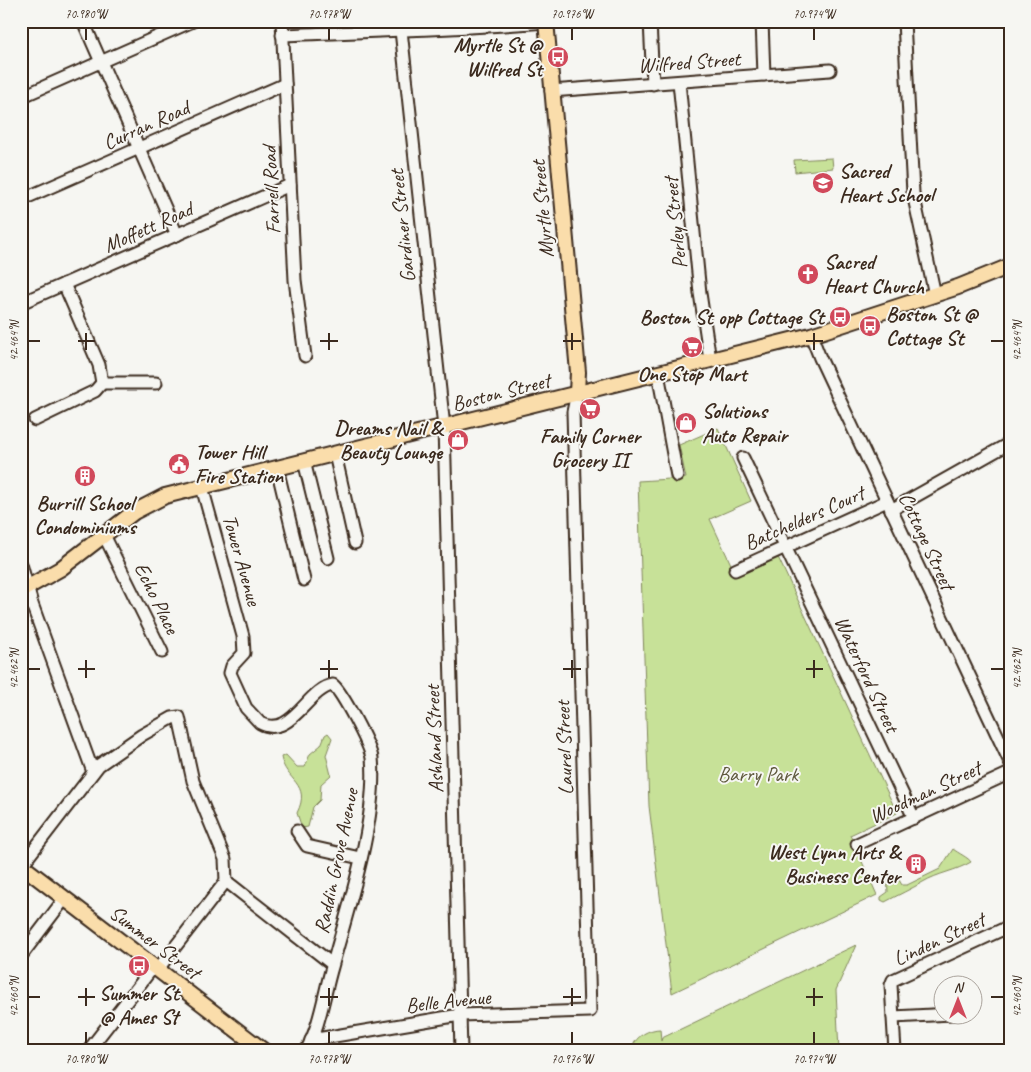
<svg xmlns="http://www.w3.org/2000/svg" width="1031" height="1072" font-family="Caveat,sans-serif">
<style>
.green{fill:#c7e198;stroke:#81865b}
.lines{fill:none;stroke-linecap:round;stroke-linejoin:round}
.minor-casing{stroke:#3b2a1e;stroke-width:15}
.major-casing{stroke:#3b2a1e;stroke-width:18}
.minor{stroke:#f6f6f2;stroke-width:11}
.major{stroke:#faddab;stroke-width:14}
.ticks{fill:none;stroke:#3b2a1e;stroke-width:2}
.labels{text-anchor:middle;stroke-width:4;stroke-linejoin:round;paint-order:stroke}
.poi-label{font-size:21px;font-weight:bold;fill:#3b2a1e;stroke:#f6f6f2;text-anchor:start}
.street-label{font-size:21px;fill:#3b2a1e;stroke:#f6f6f2}
.park-label{font-size:21px;fill:#5e583c;stroke:#f6f6f2}
.neatline{fill:none;stroke:#3b2a1e;stroke-width:2}
.ticks-label{font-size:12px;text-anchor:middle;fill:#3b2a1e}
</style>
<rect width="100%" height="100%" fill="#f6f6f2"/>
<filter id="ink" filterUnits="userSpaceOnUse"><feTurbulence type="fractalNoise" baseFrequency=".02" numOctaves="2"/><feDisplacementMap in="SourceGraphic" scale="10" xChannelSelector="R" yChannelSelector="G"/><feConvolveMatrix kernelMatrix="1 2 1 2 8 2 1 2 1" color-interpolation-filters="sRGB"/></filter>
<g filter="url(#ink)">
<g class="green">
<polygon points="832,158 833,168 795,172 794,160"/>
<polygon points="718,428 751,501 710,519 735,573 777,555 897,813 850,835 877,895 672,993 649,806 638,481 686,478 679,445"/>
<path d="M328,733L332,738L326,755L331,775L321,784L320,800L313,807L308,827L302,828L297,813C312,783 285,781 281,757L286,755L297,767H305L310,754L321,745L325,735Z"/>
<path d="M953,849C958,853 969,858 971,862C956,871 938,873 923,882C911,889 898,895 885,902L881,900V897L888,892L887,876L896,875L902,885H907L940,869Z"/>
<path d="M856,945L836,990L839,1051H635L633,1047C635,1036 650,1029 660,1029L661,1041L662,1038Z"/>
</g>
<g class="lines">
<g class="minor-casing">
<g id="minor">
<polyline points="83,21 177,235"/>
<polyline points="282,21 295,280 305,356"/>
<polyline points="400,21 444,427 461,1051"/>
<polyline points="650,21 653,84"/>
<polyline points="762,21 764,75"/>
<polyline points="904,21 913,193 935,295"/>
<path d="M282,35C371,31 458,29 546,22"/>
<polyline points="679,82 700,293 710,360"/>
<polyline points="551,91 830,70"/>
<polyline points="21,97 193,21"/>
<polyline points="21,200 285,84"/>
<polyline points="64,284 99,365 102,383"/>
<polyline points="21,303 290,185"/>
<polyline points="811,335 820,358 1010,762"/>
<polyline points="658,373 677,476"/>
<polyline points="102,383 156,383"/>
<polyline points="35,420 95,391 102,383"/>
<polyline points="335,454 355,543"/>
<polyline points="743,458 914,818"/>
<polyline points="304,461 328,558"/>
<polyline points="277,468 304,580"/>
<path d="M202,487L243,636L244,653L232,666L230,673L246,708L260,723C291,740 308,688 333,685C342,692 370,745 372,758C378,818 348,908 332,967C324,994 320,1026 306,1051"/>
<polyline points="891,510 1010,443"/>
<polyline points="104,535 162,652"/>
<polyline points="21,564 32,604 93,772"/>
<polyline points="735,570 887,501"/>
<polyline points="297,831 307,846 360,858"/>
<polyline points="857,844 1010,773"/>
<polyline points="22,865 99,765 142,735 172,718 179,717 193,781 225,859 226,881"/>
<polyline points="226,881 332,964"/>
<polyline points="21,956 65,898"/>
<polyline points="158,969 226,881"/>
<polyline points="893,1017 952,1014"/>
<polyline points="311,1040 460,1015 590,1011 573,412 577,393"/>
<polyline points="88,1051 154,966"/>
<polyline points="895,1051 891,985 893,980 1010,926"/>
</g>
</g>
<g class="major-casing">
<g id="major">
<polyline points="546,21 578,372 577,393"/>
<polyline points="21,591 60,569 134,512 165,496 811,335 958,287 1010,266"/>
<polyline points="21,865 264,1051"/>
</g>
</g>
<use href="#minor" class="minor"/>
<use href="#major" class="major"/>
</g>
</g>
<path class="ticks" d="M86,28V40M329,28V40M572,28V40M814,28V40M86,333V350M329,333V350M572,333V350M814,333V350M28,341H40M78,341H95M320,341H338M563,341H581M806,341H823M991,341H1004M86,660V678M329,660V678M572,660V678M814,660V678M28,669H40M78,669H95M320,669H338M563,669H581M806,669H823M991,669H1004M86,988V1006M329,988V1006M572,988V1006M814,988V1006M28,997H40M78,997H95M320,997H338M563,997H581M806,997H823M991,997H1004M86,1032V1044M329,1032V1044M572,1032V1044M814,1032V1044"/>
<defs>
<g id="bus-disc" transform="scale(1.125)"><circle r="9.5" fill="#d1495b" stroke="#f6f6f2"/><path d="M-5-6H5V4H4V6H2V4H-2V6H-4V4H-5ZM-3.5-4V0h7V-4ZM-3.5 1.2v1.5H-2V1.2ZM2 1.2v1.5H3.5V1.2Z" fill="#fff"/></g>
<g id="school-disc" transform="scale(1.125)"><circle r="9.5" fill="#d1495b" stroke="#f6f6f2"/><path d="M0-5L7-2L0 1L-7-2ZM-4 1L0 2.5L4 1V4Q0 6-4 4Z" fill="#fff"/></g>
<g id="church-disc" transform="scale(1.125)"><circle r="9.5" fill="#d1495b" stroke="#f6f6f2"/><path d="M-1.2-6h2.4v3.5h3.3v2.4h-3.3V6h-2.4V-.1h-3.3v-2.4h3.3Z" fill="#fff"/></g>
<g id="supermarket-disc" transform="scale(1.125)"><circle r="9.5" fill="#d1495b" stroke="#f6f6f2"/><path d="M-6-5.5h2.5l.6 2H6L4.5 2H-2.5L-4.4-4H-6ZM-1.5 3.2a1.3 1.3 0 1 0 .1 0ZM3 3.2a1.3 1.3 0 1 0 .1 0Z" fill="#fff"/></g>
<g id="shop-disc" transform="scale(1.125)"><circle r="9.5" fill="#d1495b" stroke="#f6f6f2"/><path d="M-5-2.5h2.3a2.7 3.5 0 0 1 5.4 0H5L5.5 6h-11ZM-1.5-2.5h3a1.5 2.3 0 0 0-3 0Z" fill="#fff"/></g>
<g id="civic-disc" transform="scale(1.125)"><circle r="9.5" fill="#d1495b" stroke="#f6f6f2"/><path d="M-.6-6.5H3V-4.5H.6V-3L4-1V1h2V6H-6V1h2V-1L-.6-3ZM-1.2 2.5V6h2.4V2.5Z" fill="#fff"/></g>
<g id="building-disc" transform="scale(1.125)"><circle r="9.5" fill="#d1495b" stroke="#f6f6f2"/><path d="M-4-6H4V6H1V3H-1V6H-4ZM-2.5-4.3h1.7v1.8h-1.7ZM.8-4.3h1.7v1.8H.8ZM-2.5-1h1.7V.8h-1.7ZM.8-1h1.7V.8H.8Z" fill="#fff"/></g>
</defs>
<g fill-rule="evenodd">
<use href="#bus-disc" x="558" y="57"/>
<use href="#school-disc" x="823" y="183"/>
<use href="#church-disc" x="808" y="274"/>
<use href="#bus-disc" x="840" y="317"/>
<use href="#bus-disc" x="870" y="326"/>
<use href="#supermarket-disc" x="692" y="347"/>
<use href="#supermarket-disc" x="590" y="409"/>
<use href="#shop-disc" x="686" y="423"/>
<use href="#shop-disc" x="458" y="440"/>
<use href="#civic-disc" x="179" y="464"/>
<use href="#building-disc" x="85" y="476"/>
<use href="#building-disc" x="916" y="864"/>
<use href="#bus-disc" x="139" y="966"/>
</g>
<g class="labels">
<g class="poi-label">
<text x="542" y="52" text-anchor="end">Myrtle St @<tspan x="542" dy="24">Wilfred St</tspan></text>
<text x="839" y="178">Sacred<tspan x="839" dy="24">Heart School</tspan></text>
<text x="824" y="269">Sacred<tspan x="824" dy="24">Heart Church</tspan></text>
<text x="886" y="321">Boston St @<tspan x="886" dy="24">Cottage St</tspan></text>
<text x="824" y="324" text-anchor="end">Boston St opp Cottage St</text>
<text x="692" y="381" text-anchor="middle">One Stop Mart</text>
<text x="702" y="418">Solutions<tspan x="702" dy="24">Auto Repair</tspan></text>
<text x="442" y="435" text-anchor="end">Dreams Nail &amp;<tspan x="442" dy="24">Beauty Lounge</tspan></text>
<text x="590" y="443" text-anchor="middle">Family Corner<tspan x="590" dy="24">Grocery II</tspan></text>
<text x="195" y="459">Tower Hill<tspan x="195" dy="24">Fire Station</tspan></text>
<text x="85" y="510" text-anchor="middle">Burrill School<tspan x="85" dy="24">Condominiums</tspan></text>
<text x="900" y="859" text-anchor="end">West Lynn Arts &amp;<tspan x="900" dy="24">Business Center</tspan></text>
<text x="139" y="1000" text-anchor="middle">Summer St<tspan x="139" dy="24">@ Ames St</tspan></text>
</g>
<g class="street-label">
<text transform="translate(689 62) rotate(-4)" y="7">Wilfred Street</text>
<text transform="translate(146 125) rotate(-24)" y="7">Curran Road</text>
<text transform="translate(271 190) rotate(-93)" y="7">Farrell Road</text>
<text transform="translate(542 209) rotate(-95)" y="7">Myrtle Street</text>
<text transform="translate(675 223) rotate(-96)" y="7">Perley Street</text>
<text transform="translate(402 226) rotate(-96)" y="7">Gardiner Street</text>
<text transform="translate(148 227) rotate(-24)" y="7">Moffett Road</text>
<text transform="translate(501 392) rotate(-14)" y="7">Boston Street</text>
<text transform="translate(804 518) rotate(-24)" y="7">Batchelders Court</text>
<text transform="translate(927 541) rotate(65)" y="7">Cottage Street</text>
<text transform="translate(242 560) rotate(74)" y="7">Tower Avenue</text>
<text transform="translate(157 598) rotate(64)" y="7">Echo Place</text>
<text transform="translate(867 674) rotate(65)" y="7">Waterford Street</text>
<text transform="translate(434 739) rotate(-92)" y="7">Ashland Street</text>
<text transform="translate(564 748) rotate(-92)" y="7">Laurel Street</text>
<text transform="translate(925 792) rotate(-25)" y="7">Woodman Street</text>
<text transform="translate(336 861) rotate(-78)" y="7">Raddin Grove Avenue</text>
<text transform="translate(939 939) rotate(-25)" y="7">Linden Street</text>
<text transform="translate(155 942) rotate(37)" y="7">Summer Street</text>
<text transform="translate(448 1001) rotate(-6)" y="7">Belle Avenue</text>
</g>
<g class="park-label">
<text x="758" y="781">Barry Park</text>
</g>
</g>
<rect width="1031" height="1072" fill="none" stroke="#f6f6f2" stroke-width="55"/>
<g transform="translate(958 1000)"><circle r="24" fill="#f6f6f2" stroke="#aba49d"/>
<path d="M0-4L9 19L0 12L-9 19Z" fill="#d1495b"/>
<text y="-8" font-size="14" font-weight="bold" text-anchor="middle" fill="#3b2a1e">N</text>
</g>
<rect x="28" y="28" width="976" height="1016" class="neatline"/>
<g class="ticks-label">
<text x="86" y="18">70.980°W</text>
<text x="329" y="18">70.978°W</text>
<text x="572" y="18">70.976°W</text>
<text x="814" y="18">70.974°W</text>
<text transform="translate(14 341) rotate(-90)" y="4">42.464°N</text>
<text transform="translate(1017 341) rotate(-90)" y="4">42.464°N</text>
<text transform="translate(14 669) rotate(-90)" y="4">42.462°N</text>
<text transform="translate(1017 669) rotate(-90)" y="4">42.462°N</text>
<text transform="translate(14 997) rotate(-90)" y="4">42.460°N</text>
<text transform="translate(1017 997) rotate(-90)" y="4">42.460°N</text>
<text x="86" y="1063">70.980°W</text>
<text x="329" y="1063">70.978°W</text>
<text x="572" y="1063">70.976°W</text>
<text x="814" y="1063">70.974°W</text>
</g>
</svg>
